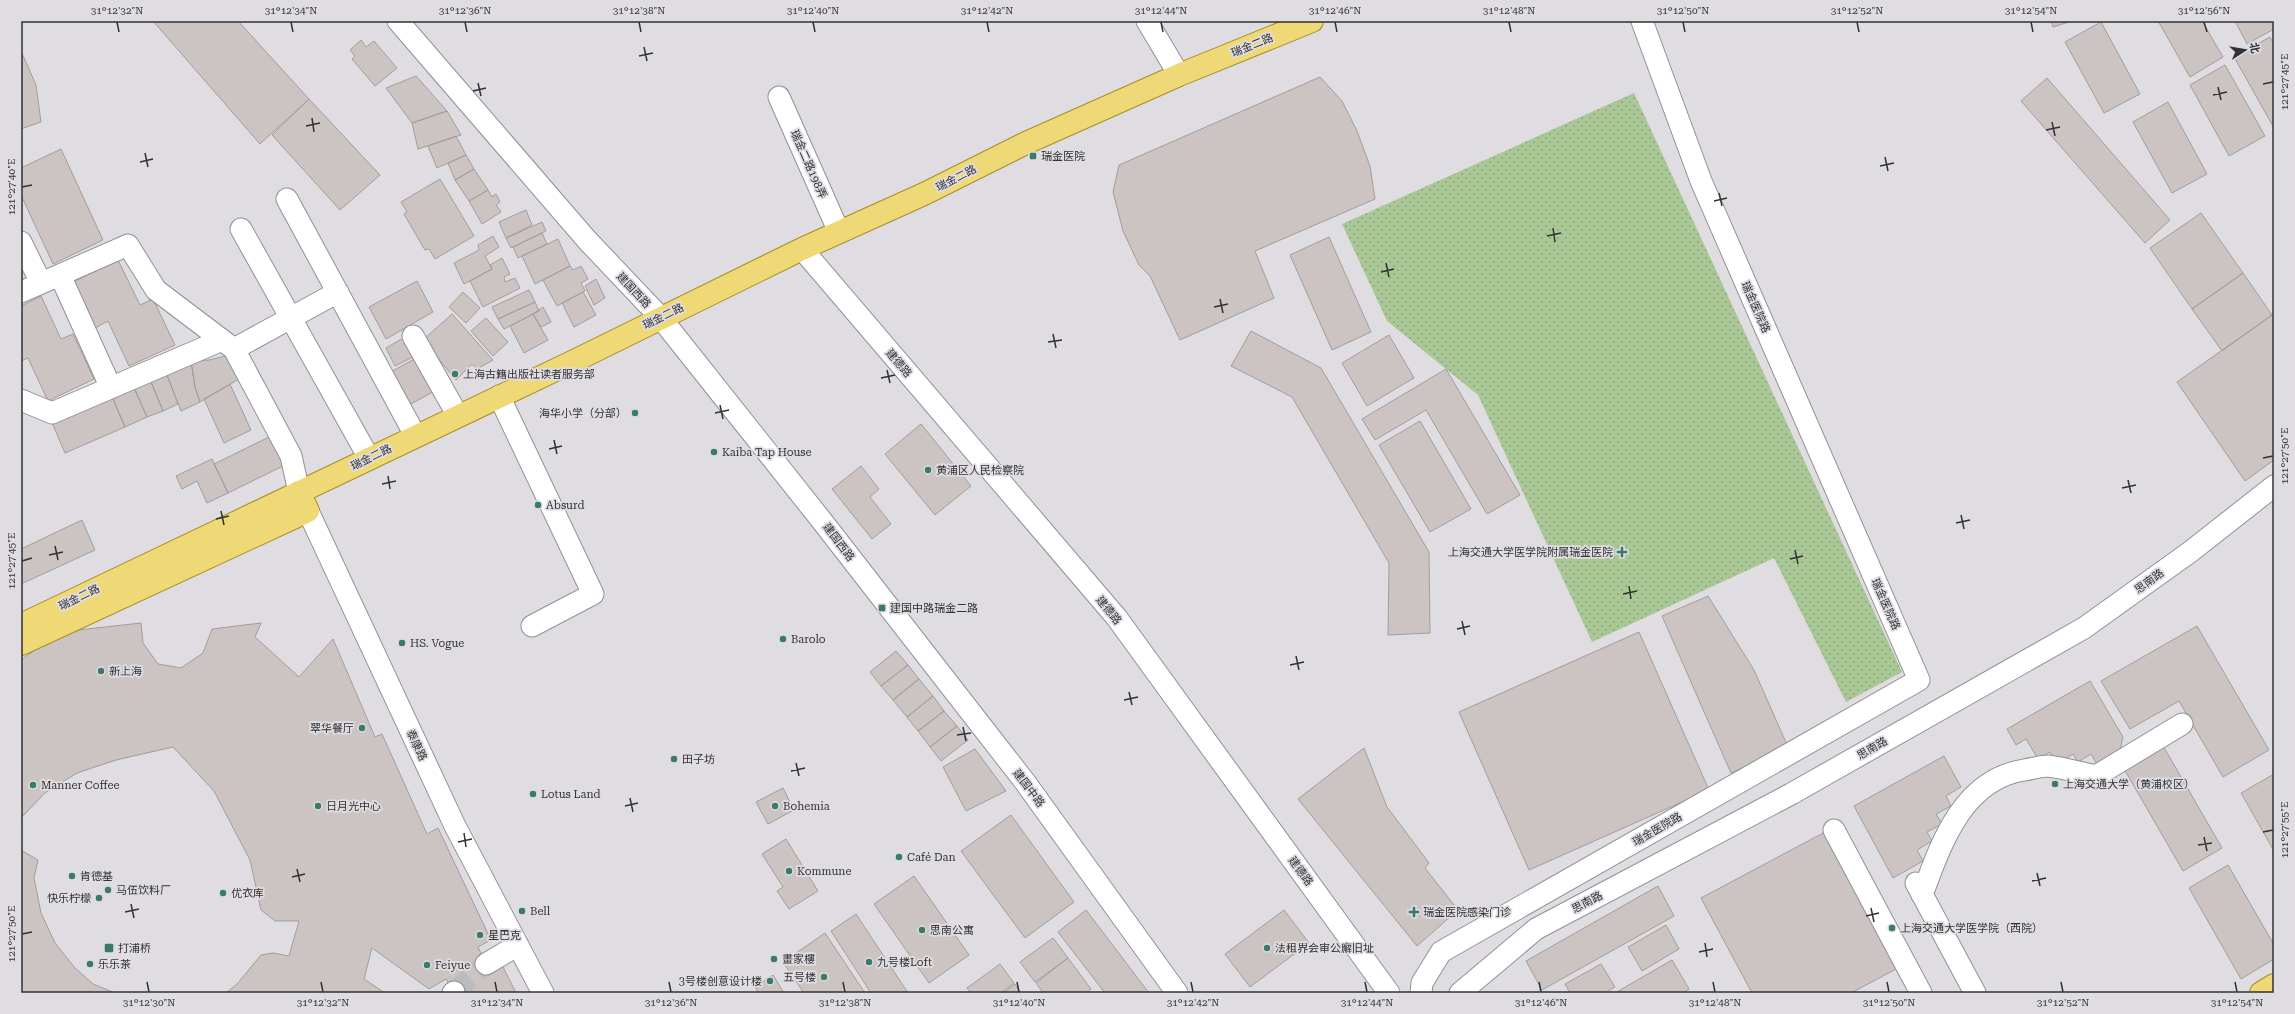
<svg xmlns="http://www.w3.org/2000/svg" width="2295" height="1014" font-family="'Roboto Serif','Noto Sans SC',serif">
<defs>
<pattern id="grass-dots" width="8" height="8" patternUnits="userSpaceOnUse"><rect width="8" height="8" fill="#aac895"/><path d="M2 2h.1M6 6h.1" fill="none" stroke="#8ba37a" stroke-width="1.8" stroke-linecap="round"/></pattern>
</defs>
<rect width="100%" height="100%" fill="#dfdde2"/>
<path fill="url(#grass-dots)" d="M 1634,93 L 1902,672 L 1846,702 L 1774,558 L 1592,642 L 1478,395 L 1387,321 L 1342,224 Z"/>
<path fill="#cbc4c3" stroke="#a39c9b" d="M 153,21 L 238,21 L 309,99 L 260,144 Z
M 2051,21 L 2072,21 L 2053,27 Z
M 2158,21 L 2202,21 L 2223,57 L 2190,77 Z
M 2235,21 L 2274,21 L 2274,29 L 2247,44 Z
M 2101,22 L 2140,94 L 2104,113 L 2065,42 Z
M 2270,37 L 2274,45 L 2274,128 L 2234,57 Z
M 361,40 L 366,47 L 374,41 L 397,68 L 375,86 L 352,59 L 355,56 L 350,50 Z
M 21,51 L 36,85 L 41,122 L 21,129 Z
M 2225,65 L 2265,136 L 2229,156 L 2190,85 Z
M 416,76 L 447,111 L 412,123 L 386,88 Z
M 1320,77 L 1342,101 L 1357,131 L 1370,166 L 1375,199 L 1255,251 L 1274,298 L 1180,340 L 1150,276 L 1139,265 L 1123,231 L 1113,192 L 1119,165 Z
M 2047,78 L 2170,220 L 2145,243 L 2021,101 Z
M 309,99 L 380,175 L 340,210 L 272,135 Z
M 2168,102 L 2207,174 L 2172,193 L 2133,122 Z
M 447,111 L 461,135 L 418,149 L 412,123 Z
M 456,136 L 466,155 L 437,168 L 428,146 Z
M 61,149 L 103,240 L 53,264 L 21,195 L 21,168 Z
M 466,155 L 474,169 L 455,180 L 448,163 Z
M 474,169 L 488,190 L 469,201 L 455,180 Z
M 440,179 L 474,236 L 435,259 L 429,249 L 425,250 L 404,214 L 407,212 L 401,202 Z
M 488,190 L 492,197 L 496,194 L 500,202 L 496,205 L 501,212 L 482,224 L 469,201 Z
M 526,210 L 532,225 L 506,238 L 499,222 Z
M 2201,213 L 2243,273 L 2192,309 L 2150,248 Z
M 542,222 L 546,231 L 511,248 L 506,238 Z
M 542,233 L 547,244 L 518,258 L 513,247 Z
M 493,236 L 499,247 L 485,256 L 492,269 L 464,284 L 454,263 L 479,250 L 478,245 Z
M 1329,237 L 1371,332 L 1332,350 L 1290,255 Z
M 558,239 L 570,266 L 535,284 L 522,256 Z
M 502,258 L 510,274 L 504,277 L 505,282 L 515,278 L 520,288 L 483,307 L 470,281 L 492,269 L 490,265 Z
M 118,260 L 140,305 L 153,299 L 175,345 L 129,366 L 108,321 L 95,328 L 73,282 Z
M 570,266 L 573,270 L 581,266 L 588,279 L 581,283 L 585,291 L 557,306 L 543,280 Z
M 2243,273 L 2272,315 L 2222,351 L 2192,309 Z
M 596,279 L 605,298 L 594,305 L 585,286 Z
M 417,281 L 433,312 L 386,339 L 369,307 Z
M 529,290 L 535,302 L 498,319 L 492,307 Z
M 463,292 L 480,308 L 466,323 L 449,307 Z
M 583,292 L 596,315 L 574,327 L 562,303 Z
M 41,296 L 61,339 L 73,334 L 94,379 L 48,401 L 28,358 L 21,361 L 21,306 Z
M 535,302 L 539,311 L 504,329 L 498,319 Z
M 543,307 L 551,322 L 541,327 L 533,314 Z
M 452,314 L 493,360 L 477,369 L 472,364 L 456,380 L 423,340 Z
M 533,314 L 548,340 L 524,353 L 510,326 Z
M 2272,315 L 2274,318 L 2274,460 L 2245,481 L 2177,382 Z
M 486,318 L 508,342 L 493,356 L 471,331 Z
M 1251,331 L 1321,368 L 1429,552 L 1430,633 L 1388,635 L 1389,563 L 1292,397 L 1231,366 Z
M 1389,335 L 1414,378 L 1367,406 L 1342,363 Z
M 405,337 L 415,356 L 395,366 L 386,348 Z
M 225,356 L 239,379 L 200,402 L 195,387 L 191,361 L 209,360 Z
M 418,357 L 437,390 L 405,407 L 387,374 Z
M 191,361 L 195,387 L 200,402 L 181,411 L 165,370 Z
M 1446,369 L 1520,495 L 1487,514 L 1426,410 L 1375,440 L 1362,419 Z
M 165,370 L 178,404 L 163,411 L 149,377 Z
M 149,377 L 163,411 L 147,417 L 132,383 Z
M 132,383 L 147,417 L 125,427 L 110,392 Z
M 230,384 L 251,430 L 224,443 L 204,399 Z
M 110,392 L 125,427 L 65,453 L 50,418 Z
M 1420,421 L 1471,509 L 1430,532 L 1379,445 Z
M 921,424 L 971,486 L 935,515 L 885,454 Z
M 271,436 L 285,465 L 228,493 L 214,464 Z
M 212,459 L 228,493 L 207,503 L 197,481 L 182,489 L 176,476 Z
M 861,466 L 879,489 L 870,497 L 891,524 L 872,539 L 832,489 Z
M 82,520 L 95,550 L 21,584 L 21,549 Z
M 1708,596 L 1754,670 L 1788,747 L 1731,773 L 1662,616 Z
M 141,623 L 143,643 L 158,664 L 181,668 L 203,653 L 212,629 L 261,623 L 255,637 L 299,677 L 333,639 L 375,737 L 382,734 L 427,834 L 438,828 L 491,940 L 478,947 L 486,964 L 491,973 L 503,967 L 516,993 L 454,993 L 446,979 L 429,989 L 372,948 L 364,979 L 385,993 L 226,993 L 238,983 L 261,955 L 273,953 L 289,956 L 299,921 L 275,921 L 261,910 L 250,860 L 214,791 L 173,747 L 116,760 L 77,773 L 45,793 L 21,818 L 21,660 L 60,632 Z
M 2197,626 L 2269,750 L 2223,777 L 2179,701 L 2130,729 L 2101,681 Z
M 1639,632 L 1709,790 L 1529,870 L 1459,712 Z
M 896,651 L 908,665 L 881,686 L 870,672 Z
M 908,665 L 919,679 L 893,700 L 881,686 Z
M 919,679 L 933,696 L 907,717 L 893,700 Z
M 2090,681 L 2123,737 L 2119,754 L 2098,766 L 2091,754 L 2078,762 L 2073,754 L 2057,764 L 2050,752 L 2038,759 L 2026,739 L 2016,745 L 2007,729 Z
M 933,696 L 944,711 L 918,731 L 907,717 Z
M 944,711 L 957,726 L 930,747 L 918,731 Z
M 957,726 L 968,740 L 941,761 L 930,747 Z
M 2162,744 L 2222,848 L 2183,871 L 2123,767 Z
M 1364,748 L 1387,807 L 1429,863 L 1425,868 L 1458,910 L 1417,946 L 1298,799 Z
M 975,749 L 1006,791 L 966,811 L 943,767 Z
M 1944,756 L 1961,787 L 1946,796 L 1951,806 L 1936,814 L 1942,824 L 1927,832 L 1932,841 L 1917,850 L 1923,861 L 1893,878 L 1854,806 Z
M 2274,774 L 2274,851 L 2241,793 Z
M 783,788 L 794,810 L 768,824 L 756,802 Z
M 1011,815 L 1074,902 L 1025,938 L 961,851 Z
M 1825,832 L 1898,968 L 1851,993 L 1752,993 L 1701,898 Z
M 786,839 L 818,891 L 789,909 L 777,891 L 783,887 L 762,854 Z
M 21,850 L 38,860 L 34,878 L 41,913 L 55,943 L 75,968 L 93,984 L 115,993 L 21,993 Z
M 2228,865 L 2274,945 L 2274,959 L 2241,979 L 2189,888 Z
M 914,876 L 969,955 L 929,983 L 874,904 Z
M 1658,886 L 1674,916 L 1542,990 L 1526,961 Z
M 1086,910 L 1149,993 L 1105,993 L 1058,932 Z
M 1284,910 L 1309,943 L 1250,987 L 1225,954 Z
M 856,914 L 908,993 L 871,993 L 831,931 Z
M 1666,925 L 1679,949 L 1642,971 L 1628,947 Z
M 825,933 L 865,993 L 804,993 L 783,962 Z
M 1053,938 L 1068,958 L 1035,982 L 1020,962 Z
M 1068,958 L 1091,989 L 1086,993 L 1043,993 L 1036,983 Z
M 1672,960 L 1689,989 L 1683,993 L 1615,993 Z
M 1000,964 L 1014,983 L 1001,993 L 971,993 L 967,988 Z
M 1601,964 L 1615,987 L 1605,993 L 1570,993 L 1565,984 Z
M 773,975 L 784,993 L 759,993 L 755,987 Z
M 1015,984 L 1021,993 L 1003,993 Z"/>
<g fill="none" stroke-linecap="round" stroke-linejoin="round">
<path stroke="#bcbbbf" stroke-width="21" stroke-dasharray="21 10" stroke-linecap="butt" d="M 454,992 L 486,964"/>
<defs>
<path id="minor" d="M 398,21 L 587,240 L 660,317 L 822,521 L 1025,782 L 1177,993
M 1147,21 L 1179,75
M 779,97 L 839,232
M 287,199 L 415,435
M 241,229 L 369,458
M 21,242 L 41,283
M 802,249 L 1117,618 L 1389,993
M 60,275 L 111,388
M 21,292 L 128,245 L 156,290 L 234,349 L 291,456 L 299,492
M 413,336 L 458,416
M 234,349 L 338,292
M 499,396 L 593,594 L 532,626
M 21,400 L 52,413 L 222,340
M 308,511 L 455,826 L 543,993
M 1834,830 L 1921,993
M 1916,883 L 1975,993
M 1922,895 C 1941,844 1962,780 2024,770 C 2032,769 2041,766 2048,766 C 2064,768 2081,773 2096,776 L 2182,724
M 486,964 L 518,945
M 453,993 L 454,992
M 1421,993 L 1422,983 L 1441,952 L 1919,680 L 1701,181 L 1642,21
M 1460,993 L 1536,929 L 1791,794 L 2084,628 L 2190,552 L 2274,486"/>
<path id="major" d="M 21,625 L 568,364 L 802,249 L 924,194 L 1026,143 L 1179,75 L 1312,21
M 21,644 L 308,511 L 299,492
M 2261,993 L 2274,985"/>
</defs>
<use href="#minor" stroke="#929095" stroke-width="23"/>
<use href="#major" stroke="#a68d24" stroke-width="24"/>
<use href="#minor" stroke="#fff" stroke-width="21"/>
<use href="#major" stroke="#efd977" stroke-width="22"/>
</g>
<path fill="none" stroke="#323133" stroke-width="1.5" d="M 117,22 L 119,32M 291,22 L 293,32M 465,22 L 467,32M 639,22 L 641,32M 813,22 L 815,32M 987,22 L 989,32M 1161,22 L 1163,32M 1335,22 L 1337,32M 1509,22 L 1511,32M 1683,22 L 1685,32M 1857,22 L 1859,32M 2031,22 L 2033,32M 2204,22 L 2207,32M 644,47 L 647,61M 639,56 L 653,53M 478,83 L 481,96M 2263,84 L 2273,82M 2218,87 L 2221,100M 473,91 L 486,88M 2213,95 L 2227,92M 312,118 L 314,132M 2052,122 L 2055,136M 306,126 L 320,123M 2046,130 L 2060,127M 145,153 L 148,167M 1885,157 L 1888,171M 140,162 L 153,159M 1880,166 L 1894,163M 22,187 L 32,185M 1719,193 L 1722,206M 1714,201 L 1727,198M 1553,228 L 1555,242M 1547,236 L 1561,233M 1386,263 L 1389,277M 1381,272 L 1394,269M 1220,299 L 1223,313M 1214,307 L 1228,304M 1053,334 L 1056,348M 1048,342 L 1062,340M 887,370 L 890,383M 881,378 L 895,375M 720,405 L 723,419M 715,413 L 729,410M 554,440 L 557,454M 549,449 L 562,446M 2263,458 L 2273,456M 388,476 L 390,489M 2128,480 L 2131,493M 382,484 L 396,481M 2122,488 L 2136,485M 221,511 L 224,525M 1961,515 L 1964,529M 216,519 L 229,516M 1956,523 L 1970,520M 55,546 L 58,560M 1795,550 L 1798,564M 49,555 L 63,552M 1790,559 L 1803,556M 22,561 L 32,558M 1629,586 L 1631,599M 1623,594 L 1637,591M 1462,621 L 1465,635M 1457,629 L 1470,626M 1296,656 L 1299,670M 1290,665 L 1304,662M 1129,692 L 1132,705M 1124,700 L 1138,697M 963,727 L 966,741M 957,735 L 971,733M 796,763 L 799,776M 791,771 L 805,768M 630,798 L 633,812M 625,806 L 638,803M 2263,832 L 2273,830M 464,833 L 466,847M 2204,837 L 2207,851M 458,842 L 472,839M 2198,845 L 2212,843M 297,869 L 300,882M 2037,873 L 2040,886M 292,877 L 305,874M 2032,881 L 2046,878M 131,904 L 134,918M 1871,908 L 1874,922M 125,912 L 139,909M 1866,916 L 1879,913M 22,934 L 32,932M 1705,943 L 1707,957M 1699,952 L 1713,949M 147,982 L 149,992M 321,982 L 323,992M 495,982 L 497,992M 669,982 L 671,992M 843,982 L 845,992M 1017,982 L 1019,992M 1191,982 L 1193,992M 1365,982 L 1367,992M 1539,982 L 1541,992M 1713,982 L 1715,992M 1887,982 L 1889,992M 2061,982 L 2063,992M 2235,982 L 2237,992"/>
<g fill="#3b7a68" stroke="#dfdde2" stroke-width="1.5">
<rect x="1029" y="152" width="8" height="8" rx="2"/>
<circle cx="455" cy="374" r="4"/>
<circle cx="635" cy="413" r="4"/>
<circle cx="714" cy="452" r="4"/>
<circle cx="928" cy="470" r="4"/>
<circle cx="538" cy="505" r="4"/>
<path d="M1620 546h4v4h4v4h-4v4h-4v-4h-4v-4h4z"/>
<rect x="878" y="604" width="8" height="8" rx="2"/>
<circle cx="783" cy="639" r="4"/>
<circle cx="402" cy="643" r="4"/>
<circle cx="101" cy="671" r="4"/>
<circle cx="362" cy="728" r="4"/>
<circle cx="674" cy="759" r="4"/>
<circle cx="2055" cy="784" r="4"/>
<circle cx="33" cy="785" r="4"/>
<circle cx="533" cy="794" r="4"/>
<circle cx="318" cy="806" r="4"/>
<circle cx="775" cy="806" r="4"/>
<circle cx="899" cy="857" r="4"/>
<circle cx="789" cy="871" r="4"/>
<circle cx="72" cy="876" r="4"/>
<circle cx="108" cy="890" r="4"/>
<circle cx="223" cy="893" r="4"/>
<circle cx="99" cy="898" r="4"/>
<circle cx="522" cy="911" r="4"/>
<path d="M1412 906h4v4h4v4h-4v4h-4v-4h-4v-4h4z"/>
<circle cx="1892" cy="928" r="4"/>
<circle cx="922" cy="930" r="4"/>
<circle cx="480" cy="935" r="4"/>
<rect x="104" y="943" width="10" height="10" rx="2"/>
<circle cx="1267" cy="948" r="4"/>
<circle cx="774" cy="959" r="4"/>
<circle cx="869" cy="962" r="4"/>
<circle cx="90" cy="964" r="4"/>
<circle cx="427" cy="965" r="4"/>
<circle cx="824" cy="977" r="4"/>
<circle cx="770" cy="981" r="4"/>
</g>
<g text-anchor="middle" stroke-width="3.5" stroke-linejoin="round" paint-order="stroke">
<g font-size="11" fill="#323133" stroke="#dfdde2">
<text transform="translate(1252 45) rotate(-22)" y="4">瑞金二路</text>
<text transform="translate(809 164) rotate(66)" y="4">瑞金二路198弄</text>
<text transform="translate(956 178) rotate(-27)" y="4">瑞金二路</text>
<text transform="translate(634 290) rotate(47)" y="4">建国西路</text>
<text transform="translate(1756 307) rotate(66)" y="4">瑞金医院路</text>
<text transform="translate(663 316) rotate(-26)" y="4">瑞金二路</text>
<text transform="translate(899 363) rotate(50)" y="4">建德路</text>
<text transform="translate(371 457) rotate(-26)" y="4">瑞金二路</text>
<text transform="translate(839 542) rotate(53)" y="4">建国西路</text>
<text transform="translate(2149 581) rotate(-36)" y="4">思南路</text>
<text transform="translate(79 597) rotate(-26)" y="4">瑞金二路</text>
<text transform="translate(1886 604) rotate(66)" y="4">瑞金医院路</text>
<text transform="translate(1109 610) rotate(51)" y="4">建德路</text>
<text transform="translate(417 745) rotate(65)" y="4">泰康路</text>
<text transform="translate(1872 748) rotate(-30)" y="4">思南路</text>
<text transform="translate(1029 788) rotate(53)" y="4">建国中路</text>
<text transform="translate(1657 829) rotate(-30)" y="4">瑞金医院路</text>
<text transform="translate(1301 871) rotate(54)" y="4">建德路</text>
<text transform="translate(1587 902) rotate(-28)" y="4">思南路</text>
</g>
<g font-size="11" fill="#323133" stroke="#dfdde2" text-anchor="start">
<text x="1041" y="160">瑞金医院</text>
<text x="463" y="378">上海古籍出版社读者服务部</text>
<text x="627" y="417" text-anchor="end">海华小学（分部）</text>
<text x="722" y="456">Kaiba Tap House</text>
<text x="936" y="474">黄浦区人民检察院</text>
<text x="546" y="509">Absurd</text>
<text x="1613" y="556" text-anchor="end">上海交通大学医学院附属瑞金医院</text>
<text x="890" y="612">建国中路瑞金二路</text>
<text x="791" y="643">Barolo</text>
<text x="410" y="647">HS. Vogue</text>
<text x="109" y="675">新上海</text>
<text x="354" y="732" text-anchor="end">翠华餐厅</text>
<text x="682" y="763">田子坊</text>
<text x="2063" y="788">上海交通大学（黄浦校区）</text>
<text x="41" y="789">Manner Coffee</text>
<text x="541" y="798">Lotus Land</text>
<text x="326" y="810">日月光中心</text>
<text x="783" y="810">Bohemia</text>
<text x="907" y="861">Café Dan</text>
<text x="797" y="875">Kommune</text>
<text x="80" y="880">肯德基</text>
<text x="116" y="894">马伍饮料厂</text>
<text x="231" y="897">优衣库</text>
<text x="91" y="902" text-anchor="end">快乐柠檬</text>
<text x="530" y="915">Bell</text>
<text x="1423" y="916">瑞金医院感染门诊</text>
<text x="1900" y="932">上海交通大学医学院（西院）</text>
<text x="930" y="934">思南公寓</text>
<text x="488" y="939">星巴克</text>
<text x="118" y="952">打浦桥</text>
<text x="1275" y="952">法租界会审公廨旧址</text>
<text x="782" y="963">畫家樓</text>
<text x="877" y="966">九号楼Loft</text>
<text x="98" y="968">乐乐茶</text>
<text x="435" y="969">Feiyue</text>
<text x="816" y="981" text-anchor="end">五号楼</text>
<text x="762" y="985" text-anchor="end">3号楼创意设计楼</text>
</g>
</g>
<rect width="2295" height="1014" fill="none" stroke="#dfdde2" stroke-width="44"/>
<g transform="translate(2245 50) rotate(78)" stroke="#dfdde2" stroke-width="3" paint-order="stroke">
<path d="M0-3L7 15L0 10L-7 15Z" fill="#323133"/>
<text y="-6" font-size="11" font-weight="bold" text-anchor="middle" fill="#323133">北</text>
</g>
<rect x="22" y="22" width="2251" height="970" fill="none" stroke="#323133" stroke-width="1.5"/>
<g font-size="10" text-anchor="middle" fill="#323133">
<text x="117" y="14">31°12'32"N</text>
<text x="291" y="14">31°12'34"N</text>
<text x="465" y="14">31°12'36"N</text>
<text x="639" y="14">31°12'38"N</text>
<text x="813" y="14">31°12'40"N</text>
<text x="987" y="14">31°12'42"N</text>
<text x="1161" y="14">31°12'44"N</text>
<text x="1335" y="14">31°12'46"N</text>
<text x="1509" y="14">31°12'48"N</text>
<text x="1683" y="14">31°12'50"N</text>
<text x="1857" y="14">31°12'52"N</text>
<text x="2031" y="14">31°12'54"N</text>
<text x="2204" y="14">31°12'56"N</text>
<text transform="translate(2284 82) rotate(-90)" y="4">121°27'45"E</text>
<text transform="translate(11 187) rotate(-90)" y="4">121°27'40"E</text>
<text transform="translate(2284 456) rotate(-90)" y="4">121°27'50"E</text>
<text transform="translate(11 561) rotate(-90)" y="4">121°27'45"E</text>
<text transform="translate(2284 830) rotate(-90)" y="4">121°27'55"E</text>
<text transform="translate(11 934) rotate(-90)" y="4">121°27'50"E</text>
<text x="149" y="1006">31°12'30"N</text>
<text x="323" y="1006">31°12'32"N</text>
<text x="497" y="1006">31°12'34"N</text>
<text x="671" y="1006">31°12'36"N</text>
<text x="845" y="1006">31°12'38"N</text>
<text x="1019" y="1006">31°12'40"N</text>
<text x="1193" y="1006">31°12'42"N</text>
<text x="1367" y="1006">31°12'44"N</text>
<text x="1541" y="1006">31°12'46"N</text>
<text x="1715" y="1006">31°12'48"N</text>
<text x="1889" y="1006">31°12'50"N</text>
<text x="2063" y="1006">31°12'52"N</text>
<text x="2237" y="1006">31°12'54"N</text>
</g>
</svg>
